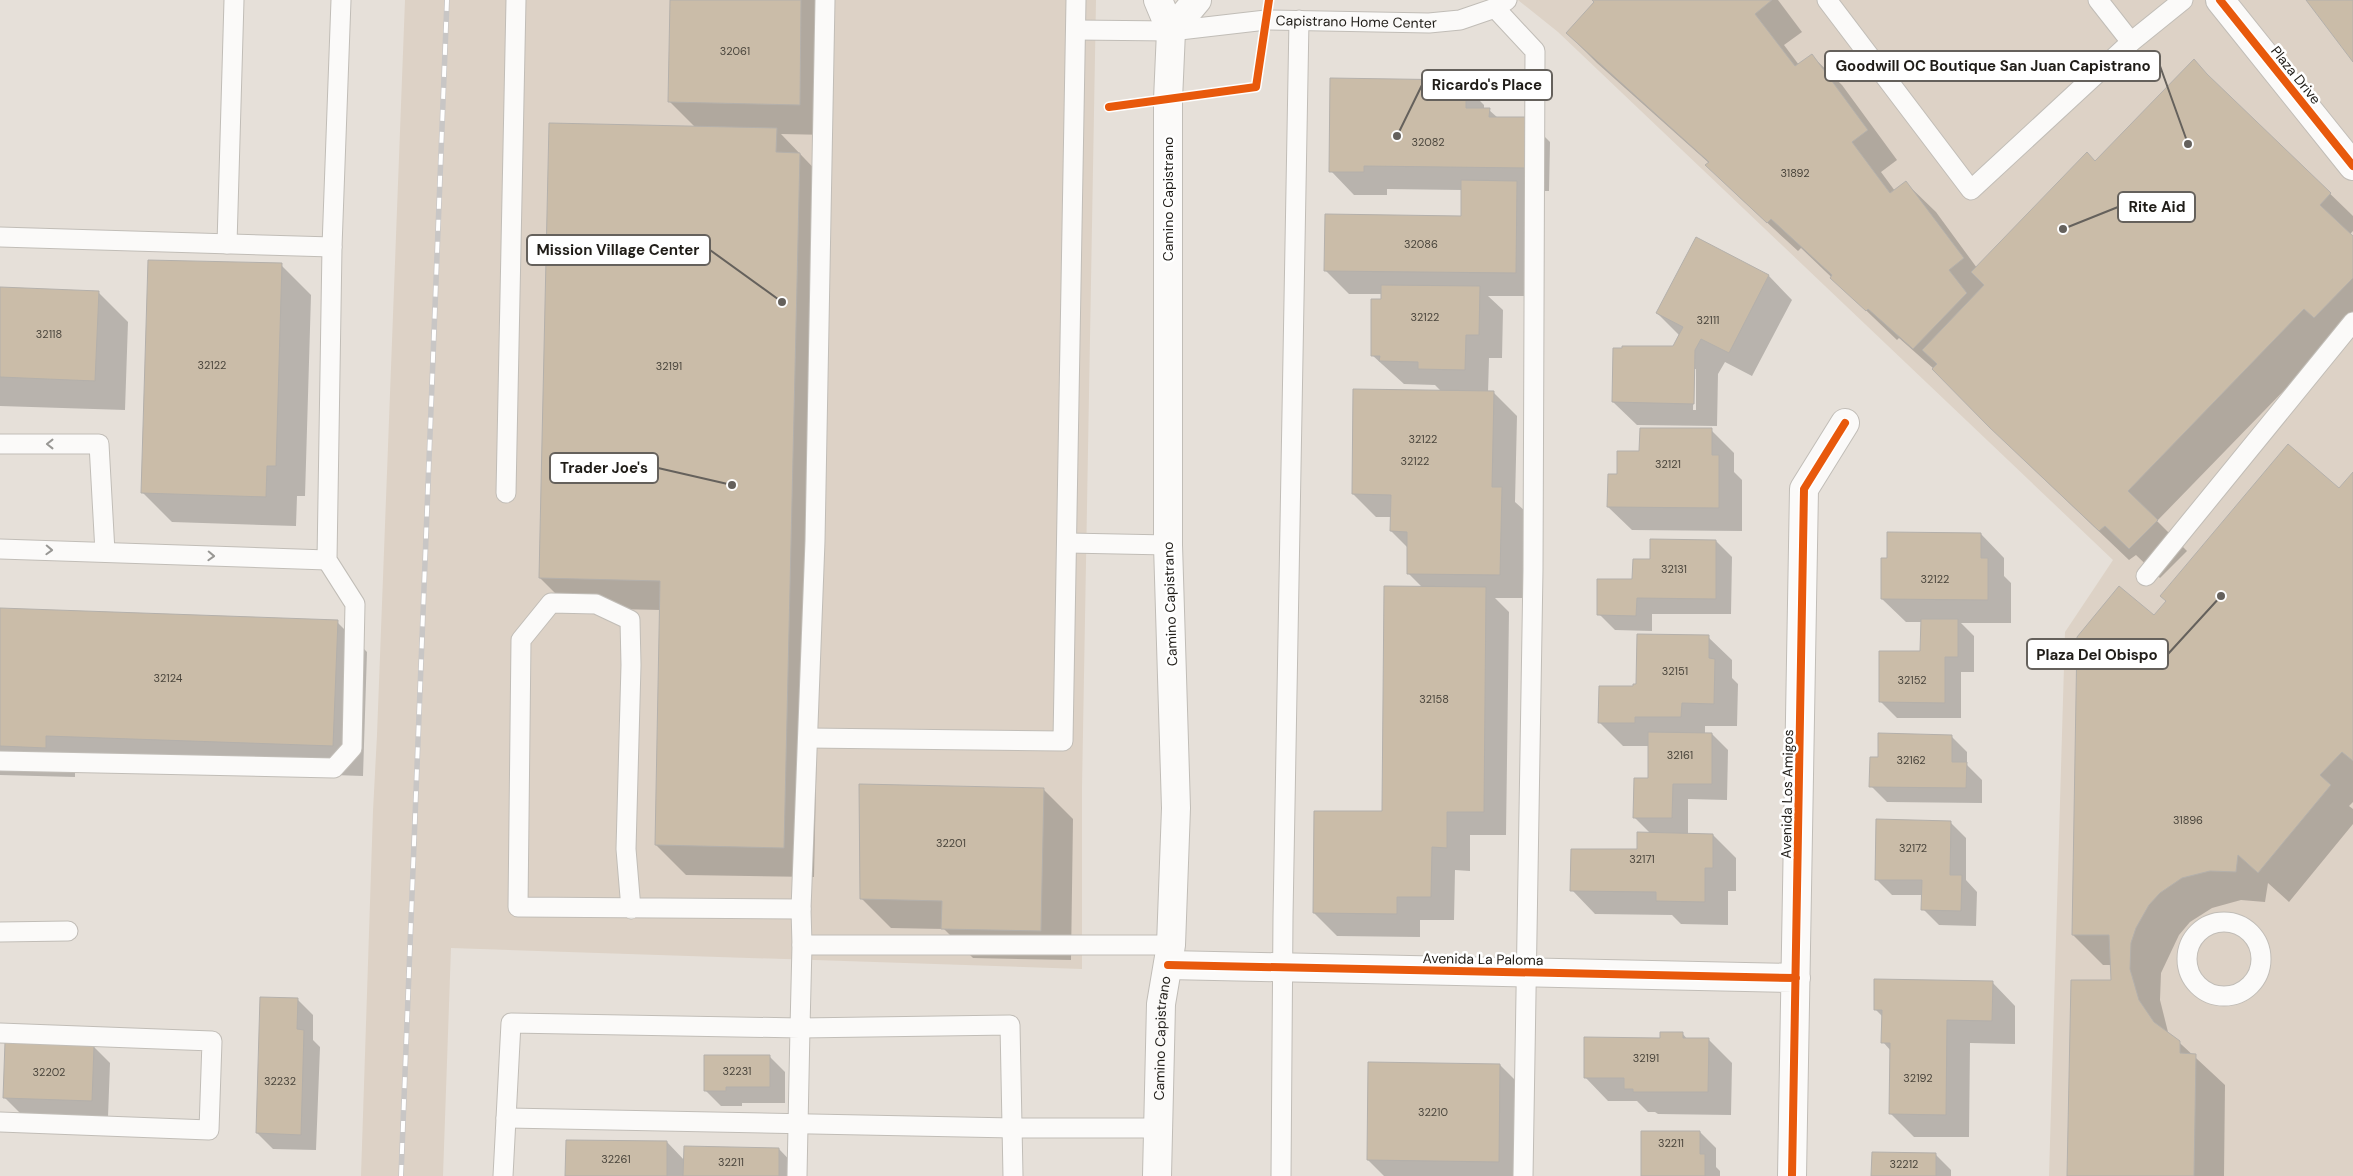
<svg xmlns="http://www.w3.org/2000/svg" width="2353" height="1176" font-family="'DM Sans',sans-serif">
<rect width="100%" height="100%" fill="#e6e0d9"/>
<path fill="#ddd2c6" d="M 405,0 L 1096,0 L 1082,788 L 1082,969 L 451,948 L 443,1176 L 361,1176 L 373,811 L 377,735 Z
M 1518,0 L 2353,0 L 2353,1176 L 2049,1176 L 2065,632 L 2113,560 L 1558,32 Z"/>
<path fill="#0003" fill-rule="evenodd" d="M 672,0 L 831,0 L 829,135 L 781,134 L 829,184 L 814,877 L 686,875 L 656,845 L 661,610 L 570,608 L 540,578 L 695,127 L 670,102 Z
M 1594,0 L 1778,0 L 1802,32 L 1784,45 L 1799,65 L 1812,56 L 1842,85 L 1897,160 L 1881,172 L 1895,191 L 1906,183 L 1936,212 L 1977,268 L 2095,162 L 2223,90 L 2353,216 L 2353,231 L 2350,234 L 2353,237 L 2353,338 L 2345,347 L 2335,338 L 2157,521 L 2187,551 L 2160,578 L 2136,555 L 2129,560 L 2021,457 L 1934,369 L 1899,338 L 1897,340 L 1801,248 L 1798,251 L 1737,195 L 1707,165 L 1709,163 L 1597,63 L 1567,33 L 1596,3 Z
M 1460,81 L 1484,105 L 1484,110 L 1489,110 L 1498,118 L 1526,118 L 1550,142 L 1549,191 L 1525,191 L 1539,296 L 1488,296 L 1503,310 L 1502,358 L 1489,358 L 1488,392 L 1493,392 L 1517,416 L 1515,502 L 1525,511 L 1523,598 L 1495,598 L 1509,612 L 1506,835 L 1470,835 L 1470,871 L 1455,870 L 1454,920 L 1420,920 L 1420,937 L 1337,936 L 1314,913 L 1384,813 L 1422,587 L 1408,573 L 1408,548 L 1391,531 L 1392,517 L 1376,517 L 1353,494 L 1442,392 L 1435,385 L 1404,384 L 1372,355 L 1382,294 L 1349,294 L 1325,270 L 1462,218 L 1462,190 L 1387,189 L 1387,195 L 1354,195 L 1331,171 Z
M 1696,239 L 1769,276 L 1792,300 L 1752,376 L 1725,362 L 1718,374 L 1717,426 L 1637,425 L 1613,402 L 1673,348 L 1680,336 L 1657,313 ZM 1694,369 L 1696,369 L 1696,410 L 1693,410 Z
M 281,265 L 311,295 L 305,496 L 297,496 L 296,526 L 172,522 L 142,492 Z
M 0,289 L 98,292 L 128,322 L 125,410 L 0,406 Z
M 1711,430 L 1734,453 L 1734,472 L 1742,480 L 1742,531 L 1632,530 L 1608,507 L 1618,475 L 1641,452 Z
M 2353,474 L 2353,802 L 2349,806 L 2353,809 L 2353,824 L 2289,902 L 2268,883 L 2265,902 L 2241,900 L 2212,908 L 2190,922 L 2179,935 L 2161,973 L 2160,1000 L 2168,1032 L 2225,1085 L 2224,1176 L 2068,1176 L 2112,981 L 2112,965 L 2103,965 L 2073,935 L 2154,617 L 2339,490 Z
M 1981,534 L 2004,558 L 2004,576 L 2011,583 L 2011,623 L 1961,623 L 1974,636 L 1974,672 L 1961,672 L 1961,718 L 1897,718 L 1881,702 L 1922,653 L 1922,622 L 1906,622 L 1882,599 Z
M 1716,541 L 1732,557 L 1731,614 L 1652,614 L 1652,631 L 1615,630 L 1599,614 L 1652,560 Z
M 0,609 L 337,622 L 367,652 L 363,776 L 75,766 L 75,777 L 0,775 Z
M 1708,637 L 1732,660 L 1732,678 L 1738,684 L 1737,726 L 1705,726 L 1705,734 L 1712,734 L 1728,750 L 1727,800 L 1688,799 L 1688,835 L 1713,835 L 1736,858 L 1736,891 L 1728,891 L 1728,925 L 1681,924 L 1672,915 L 1595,914 L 1572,890 L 1638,850 L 1651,834 L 1634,817 L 1649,779 L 1649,746 L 1623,746 L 1600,723 L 1634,687 Z
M 1951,736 L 1967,752 L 1967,765 L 1982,780 L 1982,803 L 1887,802 L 1871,786 L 1879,758 Z
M 1043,789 L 1073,819 L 1071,960 L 973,958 L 944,929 L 891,928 L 861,898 Z
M 1950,822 L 1966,838 L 1966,880 L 1977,892 L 1976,926 L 1939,925 L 1923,909 L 1923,895 L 1892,895 L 1876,879 Z
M 1992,982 L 2015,1006 L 2015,1044 L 1970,1043 L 1969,1137 L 1914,1137 L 1890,1113 L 1891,1051 L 1883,1042 L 1883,1017 L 1875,1009 Z
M 297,999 L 313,1015 L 313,1040 L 320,1047 L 316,1150 L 273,1149 L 257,1133 Z
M 1682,1033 L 1688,1040 L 1709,1040 L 1732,1063 L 1731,1115 L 1658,1114 L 1655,1112 L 1648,1112 L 1637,1101 L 1608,1101 L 1585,1077 L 1661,1039 Z
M 94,1047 L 110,1063 L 108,1117 L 20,1113 L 4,1097 Z
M 769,1056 L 785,1072 L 785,1103 L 742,1103 L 742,1106 L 721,1106 L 705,1090 Z
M 1500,1065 L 1523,1088 L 1522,1176 L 1384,1176 L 1368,1160 Z
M 1700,1132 L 1716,1148 L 1716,1167 L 1720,1171 L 1720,1176 L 1642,1176 Z
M 667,1142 L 685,1161 L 779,1149 L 802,1173 L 802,1176 L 567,1176 Z
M 1935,1154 L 1951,1170 L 1951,1176 L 1873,1176 Z"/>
<path fill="#cabca8" stroke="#b4b0ab" d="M 670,0 L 801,0 L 800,105 L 668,102 Z
M 1592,0 L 1772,0 L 1755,14 L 1795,66 L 1812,54 L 1868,130 L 1852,142 L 1890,193 L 1906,181 L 1964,258 L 1949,270 L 1967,293 L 1913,349 L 1868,309 L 1866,311 L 1830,278 L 1832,275 L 1771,219 L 1767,223 L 1705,165 L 1709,162 L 1566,33 L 1594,2 Z
M 2306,0 L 2353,0 L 2353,62 Z
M 2194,59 L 2207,74 L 2331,193 L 2320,205 L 2353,236 L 2353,278 L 2314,318 L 2304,309 L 2128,491 L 2158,520 L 2129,549 L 2105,526 L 2099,531 L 1989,427 L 1932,369 L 1937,364 L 1922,350 L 1984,285 L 1971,272 L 2087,152 L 2095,161 Z
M 1330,78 L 1461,80 L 1461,95 L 1466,95 L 1466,108 L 1490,108 L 1489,117 L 1527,117 L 1526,168 L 1364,166 L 1364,172 L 1329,172 Z
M 549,123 L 777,128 L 776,152 L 800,153 L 784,848 L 655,845 L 660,581 L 539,578 Z
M 1461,180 L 1517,181 L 1516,273 L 1324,271 L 1325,214 L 1461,216 Z
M 1696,237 L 1769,275 L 1729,353 L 1701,339 L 1695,350 L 1694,404 L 1612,402 L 1613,348 L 1622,348 L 1622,346 L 1673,346 L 1683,327 L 1656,313 Z
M 148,260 L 282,263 L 276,466 L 267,466 L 266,497 L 141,493 Z
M 1381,285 L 1480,286 L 1479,335 L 1466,335 L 1465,370 L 1418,369 L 1418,362 L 1379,361 L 1380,356 L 1371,356 L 1371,299 L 1381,299 Z
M 0,287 L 99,291 L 95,381 L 0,377 Z
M 1353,389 L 1494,391 L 1492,487 L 1502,487 L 1500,575 L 1407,574 L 1407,532 L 1390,531 L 1391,495 L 1352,494 Z
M 1640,428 L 1712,428 L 1712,455 L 1719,455 L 1719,508 L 1607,507 L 1608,474 L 1617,474 L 1617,451 L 1639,451 Z
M 2288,444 L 2339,488 L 2353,472 L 2353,761 L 2342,752 L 2320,775 L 2331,785 L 2258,873 L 2238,855 L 2236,872 L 2210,871 L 2182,878 L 2160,893 L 2149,905 L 2136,928 L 2131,943 L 2130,969 L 2139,1000 L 2154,1022 L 2180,1041 L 2180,1053 L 2196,1054 L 2194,1176 L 2067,1176 L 2071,980 L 2111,980 L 2109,935 L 2072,935 L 2077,637 L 2119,586 L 2154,615 L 2166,601 L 2160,596 Z
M 1887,532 L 1981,533 L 1981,558 L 1988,558 L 1988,600 L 1881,599 L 1881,558 L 1887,558 Z
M 1650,539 L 1716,540 L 1716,599 L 1637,598 L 1636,616 L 1597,615 L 1597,579 L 1632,579 L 1633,559 L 1650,559 Z
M 1384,586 L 1486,587 L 1484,812 L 1447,812 L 1447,848 L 1432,847 L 1431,897 L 1397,897 L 1397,914 L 1313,913 L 1314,811 L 1382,811 Z
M 0,608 L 338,620 L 333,746 L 46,736 L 46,748 L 0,746 Z
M 1921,619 L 1958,619 L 1958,657 L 1945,657 L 1945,703 L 1879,702 L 1879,651 L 1920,651 Z
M 1637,634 L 1709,635 L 1709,658 L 1715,659 L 1714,704 L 1682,703 L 1681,717 L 1635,717 L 1635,723 L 1598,723 L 1599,686 L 1633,686 L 1633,684 L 1636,684 Z
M 1648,732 L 1712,733 L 1712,784 L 1673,784 L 1672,818 L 1633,818 L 1634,778 L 1648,778 Z
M 1878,733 L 1952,735 L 1952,762 L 1967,762 L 1966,788 L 1869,787 L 1870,757 L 1878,757 Z
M 859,784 L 1044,788 L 1041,931 L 941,929 L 942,901 L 860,899 Z
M 1876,819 L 1951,821 L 1950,875 L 1962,875 L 1961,911 L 1921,910 L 1922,880 L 1875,880 Z
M 1637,832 L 1713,834 L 1713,868 L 1705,868 L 1705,902 L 1656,901 L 1656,892 L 1570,891 L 1571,849 L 1637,849 Z
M 1874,979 L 1993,981 L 1992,1021 L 1947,1020 L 1946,1115 L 1889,1114 L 1890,1043 L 1881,1043 L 1882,1010 L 1874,1010 Z
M 260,997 L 298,998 L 297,1029 L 304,1030 L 301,1135 L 256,1133 Z
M 1660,1032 L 1683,1032 L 1683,1038 L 1709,1038 L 1708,1092 L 1633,1092 L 1633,1089 L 1624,1089 L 1624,1078 L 1584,1078 L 1584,1037 L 1660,1038 Z
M 5,1042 L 94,1046 L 92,1101 L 3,1098 Z
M 704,1055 L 770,1055 L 770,1087 L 726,1087 L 726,1091 L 704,1091 Z
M 1368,1062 L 1500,1064 L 1499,1162 L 1367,1160 Z
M 1641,1131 L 1700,1131 L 1700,1154 L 1705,1154 L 1705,1176 L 1641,1176 Z
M 566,1140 L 667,1141 L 667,1176 L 565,1176 Z
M 684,1146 L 779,1148 L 779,1176 L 683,1176 Z
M 1872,1152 L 1936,1153 L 1936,1176 L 1871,1176 Z"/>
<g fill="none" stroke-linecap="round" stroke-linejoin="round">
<defs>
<g id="lane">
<path d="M 1827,0 L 1971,190 L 2131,42 L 2183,0"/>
<path d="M 2098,0 L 2131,42"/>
<path d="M 1495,8 L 1535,51 L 1533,570 L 1523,1176"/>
<path id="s1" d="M 1076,30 L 1171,31 L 1266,20 L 1429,23 L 1460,20 L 1495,8 L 1507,0"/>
<path d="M 0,237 L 332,247"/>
<path d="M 227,244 L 234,0"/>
<path d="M 0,444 L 99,444 L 105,552"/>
<path d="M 506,493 L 516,0"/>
<path d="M 1068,543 L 1168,545"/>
<path d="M 0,549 L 327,560"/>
<path d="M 2146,576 L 2353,322"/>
<path d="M 808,738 L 1063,741 L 1076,0"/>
<path d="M 0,761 L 334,768 L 352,748 L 355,604 L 327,560 L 332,247 L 341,0"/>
<path d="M 631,909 L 626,849 L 631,665 L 630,620 L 596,604 L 551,603 L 521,640 L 518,907 L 801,909 L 815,541 L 825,0"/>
<path d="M 801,909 L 802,945 L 1171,945"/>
<circle cx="2224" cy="959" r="37"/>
<path d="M 0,932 L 68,931"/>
<path d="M 802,945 L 800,1028 L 1010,1025 L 1013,1176"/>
<path d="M 0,1033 L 212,1041 L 209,1130 L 0,1122"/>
<path d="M 506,1118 L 1013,1128 L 1158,1128"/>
<path d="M 503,1176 L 511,1023 L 800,1028 L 797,1176"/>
<path d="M 1281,1176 L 1283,917 L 1299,20"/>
</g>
<path id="street" d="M 1168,965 L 1796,978
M 1792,1176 L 1804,489 L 1845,423"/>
<g id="secondary">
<path d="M 2220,0 L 2353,166"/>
<path d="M 1171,31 L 1197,0"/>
<path id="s2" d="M 1157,1176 L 1161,1004 L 1171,945 L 1176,808 L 1168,545 L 1168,100 L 1171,31 L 1158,0"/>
</g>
</defs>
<use href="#lane" stroke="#c1bdb7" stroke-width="21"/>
<use href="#street" stroke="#c1bdb7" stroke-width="30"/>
<use href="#secondary" stroke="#c1bdb7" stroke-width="30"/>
<use href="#lane" stroke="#fbfaf9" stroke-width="19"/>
<use href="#street" stroke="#fbfaf9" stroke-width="28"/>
<use href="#secondary" stroke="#fbfaf9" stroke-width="28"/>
<defs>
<path id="rail" d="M 401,1176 L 447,0"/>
</defs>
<use href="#rail" stroke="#c8c6c5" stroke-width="5.5"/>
<use href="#rail" stroke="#fff" stroke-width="4" stroke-dasharray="11" stroke-linecap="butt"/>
<defs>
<path id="cycleway" d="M 2220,0 L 2353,166
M 1109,107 L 1256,87 L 1269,0
M 1168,965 L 1796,978
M 1792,1176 L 1804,489 L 1845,423"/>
</defs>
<use href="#cycleway" stroke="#fff" stroke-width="11"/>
<use href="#cycleway" stroke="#e8590c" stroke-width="8"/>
</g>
<defs><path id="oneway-chevron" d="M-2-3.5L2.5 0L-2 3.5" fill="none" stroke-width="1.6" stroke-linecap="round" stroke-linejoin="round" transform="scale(1.25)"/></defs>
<g stroke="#989794">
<use href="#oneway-chevron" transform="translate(50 444) rotate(-180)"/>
<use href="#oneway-chevron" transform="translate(49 550) rotate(2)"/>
<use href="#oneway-chevron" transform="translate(211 556) rotate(2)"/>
</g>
<g text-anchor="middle" stroke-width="5" stroke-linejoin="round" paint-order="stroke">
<g font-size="11" fill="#4a453c">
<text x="735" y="55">32061</text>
<text x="1428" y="146">32082</text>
<text x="1795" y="177">31892</text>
<text x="1421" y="248">32086</text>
<text x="1425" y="321">32122</text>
<text x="1708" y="324">32111</text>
<text x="49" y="338">32118</text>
<text x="212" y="369">32122</text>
<text x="669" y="370">32191</text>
<text x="1423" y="443">32122</text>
<text x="1415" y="465">32122</text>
<text x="1668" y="468">32121</text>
<text x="1674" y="573">32131</text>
<text x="1935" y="583">32122</text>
<text x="1675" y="675">32151</text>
<text x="168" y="682">32124</text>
<text x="1912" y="684">32152</text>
<text x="1434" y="703">32158</text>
<text x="1680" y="759">32161</text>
<text x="1911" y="764">32162</text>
<text x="2188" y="824">31896</text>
<text x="951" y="847">32201</text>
<text x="1913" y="852">32172</text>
<text x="1642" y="863">32171</text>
<text x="1646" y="1062">32191</text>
<text x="737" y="1075">32231</text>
<text x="49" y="1076">32202</text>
<text x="1918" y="1082">32192</text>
<text x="280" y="1085">32232</text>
<text x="1433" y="1116">32210</text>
<text x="1671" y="1147">32211</text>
<text x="616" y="1163">32261</text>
<text x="731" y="1166">32211</text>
<text x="1904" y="1168">32212</text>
</g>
<g font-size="14" fill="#201d18" stroke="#fff">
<text dy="5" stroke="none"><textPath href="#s1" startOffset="281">Capistrano Home Center</textPath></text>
<text transform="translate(2296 75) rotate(51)" y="5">Plaza Drive</text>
<text transform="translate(1168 199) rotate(-90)" y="5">Camino Capistrano</text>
<text transform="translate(1170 604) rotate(-92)" y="5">Camino Capistrano</text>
<text transform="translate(1787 794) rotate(-89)" y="5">Avenida Los Amigos</text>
<text transform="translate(1483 959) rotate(1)" y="5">Avenida La Paloma</text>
<text dy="5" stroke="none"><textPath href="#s2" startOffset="138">Camino Capistrano</textPath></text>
</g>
</g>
<path fill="none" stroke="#65615c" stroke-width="2" d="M2188 144L2160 66M1397 136L1422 85M2063 229L2118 207M782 302L710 250M732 485L658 468M2221 596L2168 654"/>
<g fill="#65615c" stroke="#fff" stroke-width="2">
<circle cx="2188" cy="144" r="5"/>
<circle cx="1397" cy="136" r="5"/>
<circle cx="2063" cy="229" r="5"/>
<circle cx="782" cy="302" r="5"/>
<circle cx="732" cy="485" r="5"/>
<circle cx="2221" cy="596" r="5"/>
</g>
<g fill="#fff" stroke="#65615c" stroke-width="2">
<rect x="1825" y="51" width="335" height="30" rx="5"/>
<rect x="1422" y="70" width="130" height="30" rx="5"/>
<rect x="2118" y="192" width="77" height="30" rx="5"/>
<rect x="527" y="235" width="183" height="30" rx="5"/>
<rect x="550" y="453" width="108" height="30" rx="5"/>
<rect x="2027" y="639" width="141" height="30" rx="5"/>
</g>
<g font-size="15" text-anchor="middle" font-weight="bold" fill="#201d18">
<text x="1993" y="71">Goodwill OC Boutique San Juan Capistrano</text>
<text x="1487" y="90">Ricardo's Place</text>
<text x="2157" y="212">Rite Aid</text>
<text x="618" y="255">Mission Village Center</text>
<text x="604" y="473">Trader Joe's</text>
<text x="2097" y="660">Plaza Del Obispo</text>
</g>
</svg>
